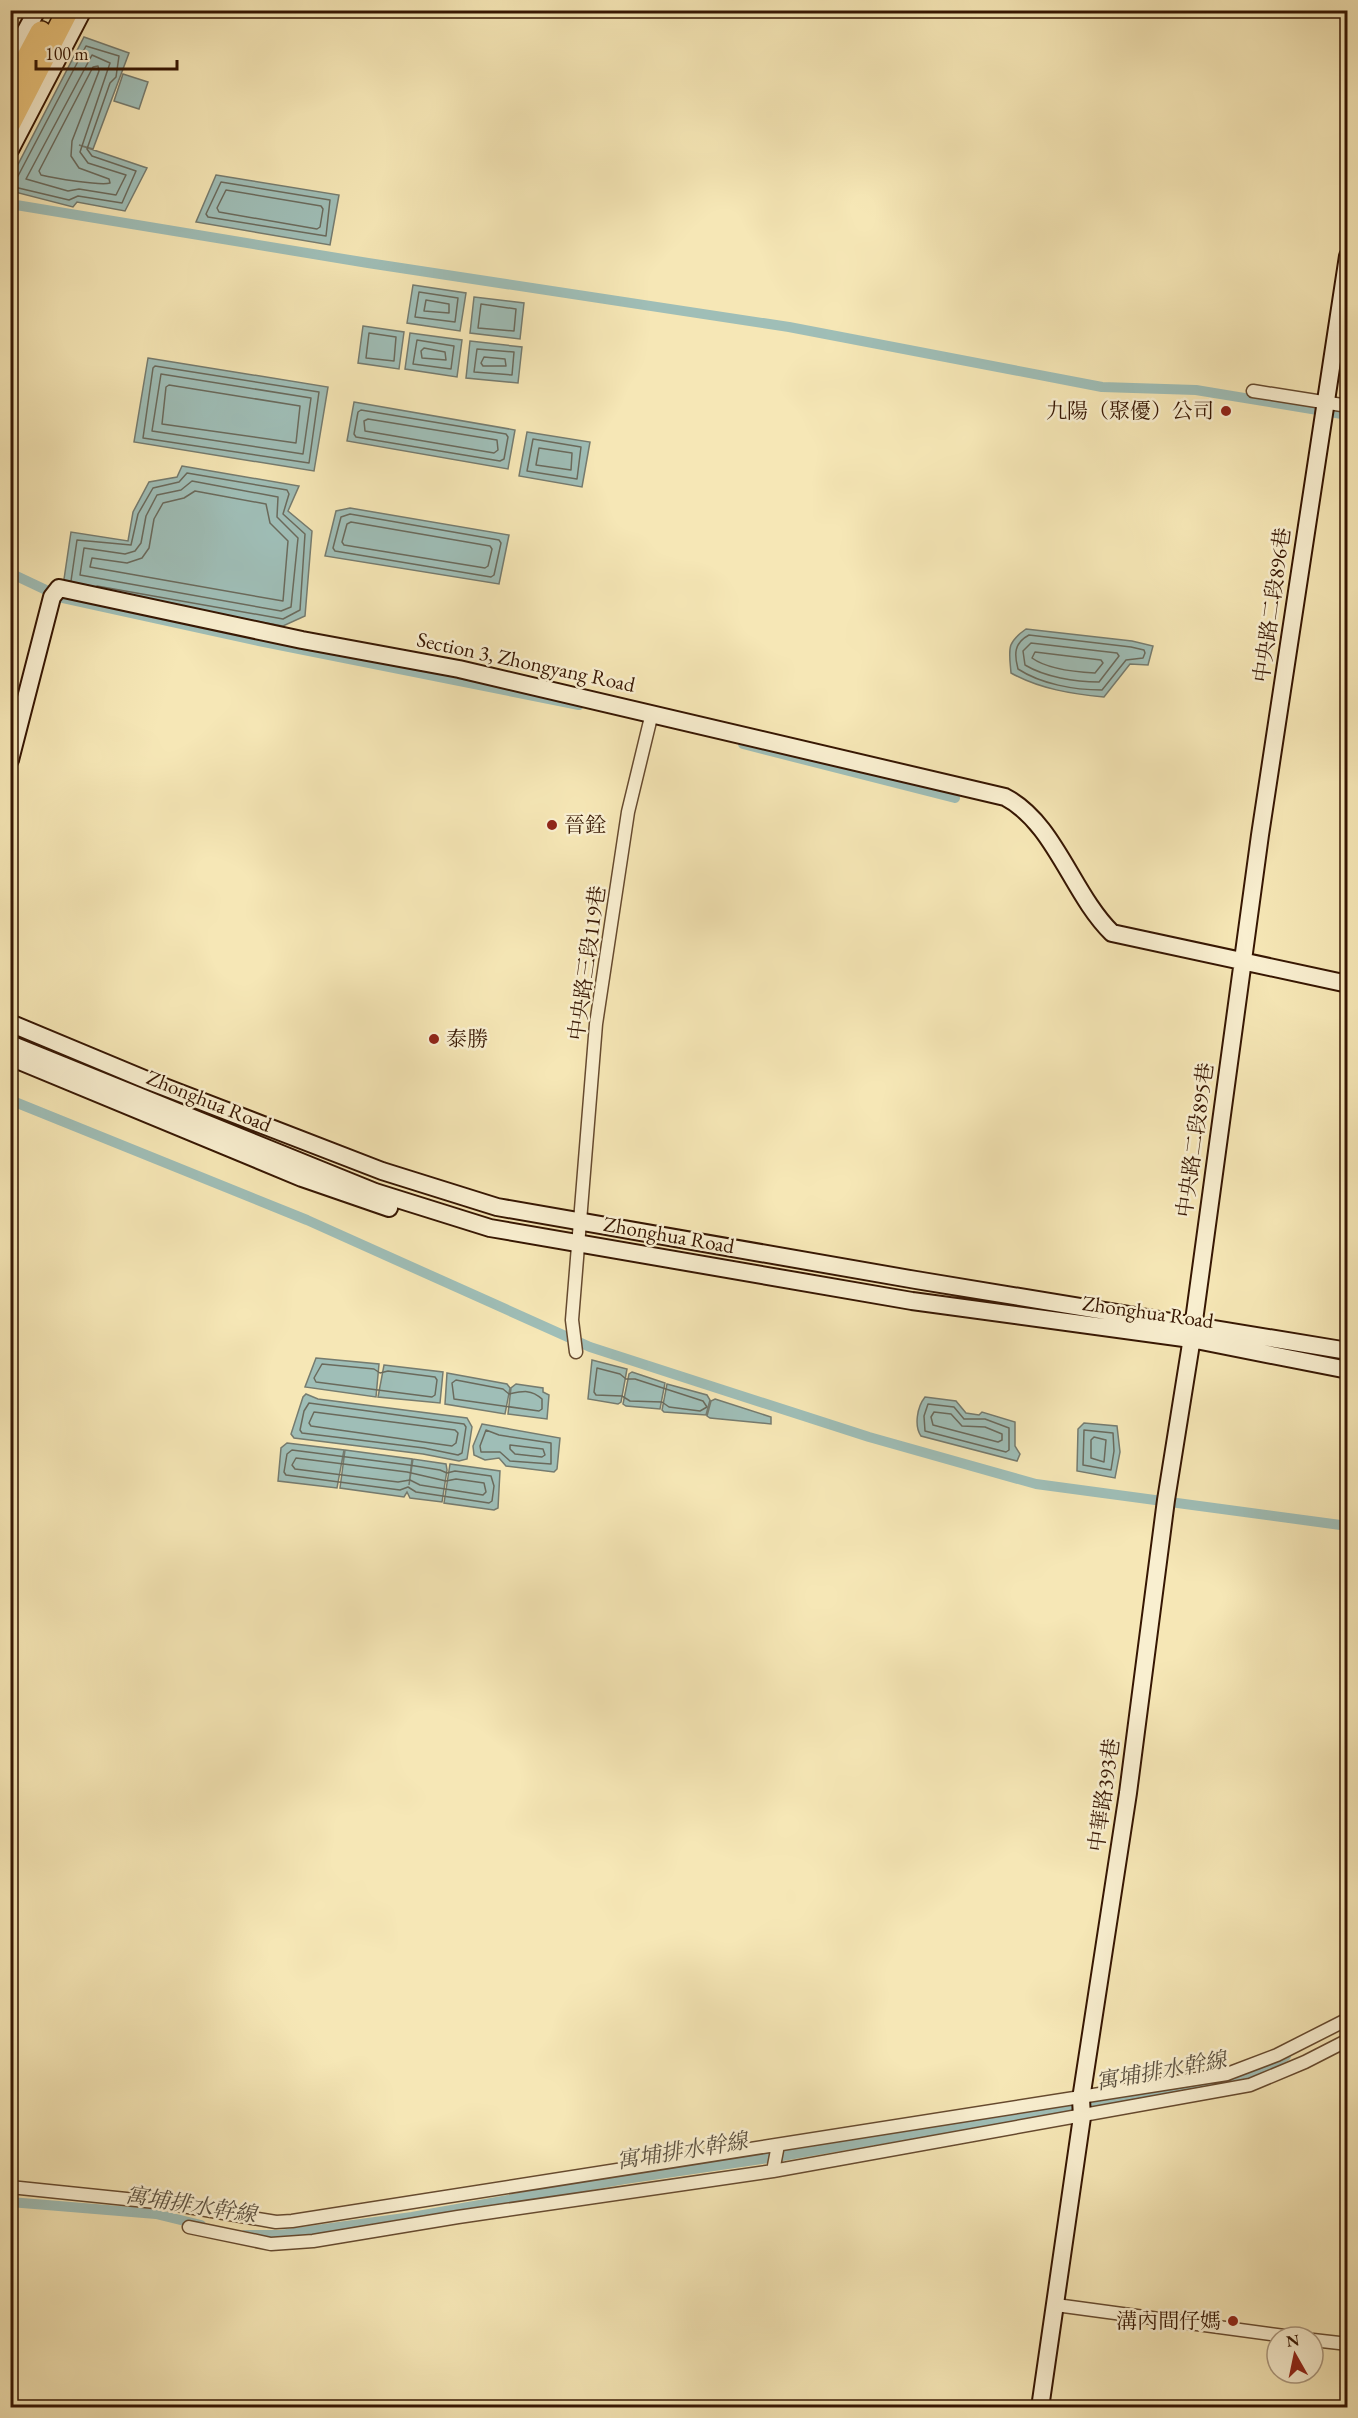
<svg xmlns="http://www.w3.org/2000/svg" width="1358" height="2418" font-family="'EB Garamond','Noto Serif TC',serif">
<rect width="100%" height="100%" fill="#f6e7b6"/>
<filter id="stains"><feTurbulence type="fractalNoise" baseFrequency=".00333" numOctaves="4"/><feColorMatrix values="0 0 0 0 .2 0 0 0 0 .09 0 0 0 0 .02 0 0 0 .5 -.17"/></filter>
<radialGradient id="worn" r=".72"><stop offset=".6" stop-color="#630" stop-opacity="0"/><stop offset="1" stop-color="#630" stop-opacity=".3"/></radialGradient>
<path fill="#9fbeb7" stroke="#757b6f" stroke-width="1.5" d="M 84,37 L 129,53 L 93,149 L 79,145 L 147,168 L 125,211 L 77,202 L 73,207 L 11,191 L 11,178 Z
M 123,74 L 148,82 L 139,109 L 114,101 Z
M 216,175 L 339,195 L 330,245 L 196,222 Z
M 413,285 L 466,293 L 460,331 L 407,323 Z
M 474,297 L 524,303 L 520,339 L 470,333 Z
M 363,326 L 404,332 L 399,369 L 358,363 Z
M 410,333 L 462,340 L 457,377 L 405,369 Z
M 470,341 L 522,347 L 518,383 L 466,378 Z
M 148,358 L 328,387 L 314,471 L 134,442 Z
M 354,402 L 515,430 L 508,469 L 347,441 Z
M 527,432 L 590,442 L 582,487 L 519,476 Z
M 182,466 L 299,486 L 288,511 L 312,531 L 305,616 L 283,626 L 63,586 L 71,532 L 128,541 L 133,512 L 149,482 L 177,477 Z
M 350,508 L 509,535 L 499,584 L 325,556 L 336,511 Z
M 1026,629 L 1132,641 L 1153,646 L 1148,665 L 1130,664 L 1104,697 C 1072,694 1040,689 1011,673 C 1009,649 1006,643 1026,629 Z
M 316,1358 L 379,1364 L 376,1397 L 305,1387 Z
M 592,1360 L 627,1369 L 621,1402 L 618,1404 L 588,1399 Z
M 384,1365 L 443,1372 L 440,1403 L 378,1397 Z
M 632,1372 L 665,1383 L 660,1409 L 626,1406 L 623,1404 L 629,1374 Z
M 447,1373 L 507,1384 L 510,1388 L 505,1414 L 445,1404 Z
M 516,1384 L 543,1388 L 543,1392 L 549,1395 L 547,1419 L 508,1414 L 511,1388 Z
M 667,1384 L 707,1395 L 710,1400 L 706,1415 L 664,1412 L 662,1410 Z
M 306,1394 L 318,1399 L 467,1418 L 472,1427 L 467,1459 L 459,1461 L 423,1454 L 294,1438 L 291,1434 L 303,1397 Z
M 925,1397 L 956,1401 L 966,1413 L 979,1415 L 982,1412 L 1015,1422 L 1015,1446 L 1020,1454 L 1017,1461 L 921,1436 C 914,1426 917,1407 925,1397 Z
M 715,1399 L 771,1417 L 771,1424 L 710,1418 L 707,1416 L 711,1401 Z
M 1084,1423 L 1117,1426 L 1120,1452 L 1115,1478 L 1077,1471 L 1078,1429 Z
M 482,1424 L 560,1438 L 557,1469 L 554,1472 L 506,1466 L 499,1458 L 485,1460 L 474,1455 L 473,1446 Z
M 287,1443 L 344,1450 L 337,1488 L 278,1481 L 281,1448 Z
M 345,1450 L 412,1459 L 409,1485 L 413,1459 L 446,1464 L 447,1470 L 442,1502 L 410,1498 L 407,1492 L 404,1497 L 340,1488 Z
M 450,1464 L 500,1471 L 498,1508 L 494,1510 L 444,1503 Z"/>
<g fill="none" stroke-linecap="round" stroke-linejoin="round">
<path stroke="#6a6a5c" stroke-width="1.5" d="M 92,55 L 110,63 L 80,152 L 88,163 L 126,175 L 116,195 L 79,189 L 68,191 L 26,179 Z
M 98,66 L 99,71 L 72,141 L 71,156 L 79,168 L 109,179 L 110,183 C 101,186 53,178 41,175 L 39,171 L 93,67 Z
M 10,179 L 18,176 L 86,46 L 119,56 L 116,77 L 110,83 L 87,149 L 92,156 L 136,171 L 122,203 L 78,196 L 69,200 L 10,186
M 221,182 L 330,200 L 326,236 L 208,217 L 206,214 Z
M 226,190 L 321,206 L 323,209 L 320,227 L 317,229 L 219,212 L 217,208 Z
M 419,292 L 458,298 L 455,322 L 415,317 Z
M 426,300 L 449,304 L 449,313 L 424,311 Z
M 481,304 L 516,309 L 514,331 L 478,328 Z
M 369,333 L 396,337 L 394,361 L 366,358 Z
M 417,340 L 454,346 L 451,369 L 413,364 Z
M 424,348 L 445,352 L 446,360 L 422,358 L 421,351 Z
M 477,349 L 514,352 L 512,375 L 474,372 Z
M 484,357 L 505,359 L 506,366 L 483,366 L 481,363 Z
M 155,366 L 319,392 L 309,463 L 143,438 L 153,368 Z
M 161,374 L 311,398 L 303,454 L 152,431 Z
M 169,385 L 300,406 L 296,443 L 162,424 L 166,387 Z
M 361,410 L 506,434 L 508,437 L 504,459 L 500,461 L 356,437 L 354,434 L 358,412 Z
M 368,419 L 497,440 L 498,450 L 494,453 L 365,431 L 364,421 Z
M 533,439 L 581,447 L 577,479 L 527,471 Z
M 539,448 L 572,453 L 571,470 L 536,465 Z
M 192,481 L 278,497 L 277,517 L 298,538 L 291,607 L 281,611 L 80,575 L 84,548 L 125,554 L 135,551 L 141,543 L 146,516 L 157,495 L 181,490 Z
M 195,491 L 266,504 L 270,523 L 288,541 L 283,601 L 90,567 L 92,558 L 127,563 L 142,558 L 149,548 L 154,519 L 163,503 L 184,498 Z
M 350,514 L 499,540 L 501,543 L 494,575 L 491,577 L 335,551 L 333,548 L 341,517 Z
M 351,522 L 490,546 L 492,549 L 488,566 L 485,568 L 344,545 L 342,542 L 347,524 Z
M 71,581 L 77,540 L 131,545 L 138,514 L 153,488 L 179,482 L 187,473 L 287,490 L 289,494 L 283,514 L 305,534 L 300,610 L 283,619 L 97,586
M 1029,635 L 1131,647 L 1144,650 L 1145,653 L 1143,658 L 1126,660 L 1102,690 C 1074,690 1041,684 1018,669 C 1014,654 1014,643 1029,635 Z
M 1031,643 L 1117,653 L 1119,656 L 1099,682 C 1075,682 1045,677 1025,665 L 1023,651 Z
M 1035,652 L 1101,660 L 1103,663 L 1095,673 C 1076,672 1047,669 1032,658 Z
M 322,1364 L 374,1369 L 380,1373 L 388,1371 L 435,1377 L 437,1380 L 435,1395 L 432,1397 L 316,1382 L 314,1378 Z
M 597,1368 L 620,1374 L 626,1379 L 635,1379 L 703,1401 L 707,1407 L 700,1411 L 669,1407 L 662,1402 L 630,1401 L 622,1396 L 596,1395 L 594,1392 Z
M 456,1380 L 503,1389 L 509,1394 C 523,1391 531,1389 542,1399 L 542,1409 L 539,1411 L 454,1399 L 452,1383 Z
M 309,1403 L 464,1424 L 466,1427 L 462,1453 L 458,1455 L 424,1448 L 302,1433 L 300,1430 L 304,1411 Z
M 928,1404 L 954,1407 L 964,1419 L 985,1419 L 1009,1428 L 1009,1450 L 1006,1452 L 925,1431 L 924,1416 Z
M 314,1412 L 455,1430 L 458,1433 L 456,1443 L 452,1446 L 311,1426 L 309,1423 Z
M 934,1412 L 951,1414 L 962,1426 L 985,1427 L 1002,1434 L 1002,1440 L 998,1442 L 933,1425 L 931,1417 Z
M 486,1430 L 499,1435 L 551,1443 L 551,1464 L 510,1461 L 500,1452 L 481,1452 L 480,1446 Z
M 1084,1430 L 1113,1433 L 1114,1451 L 1111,1470 L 1083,1465 Z
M 1094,1437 L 1106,1440 L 1104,1462 L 1091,1458 L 1091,1440 Z
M 510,1445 L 543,1449 L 545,1455 L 542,1457 L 515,1454 L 510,1449 Z
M 292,1450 L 409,1465 L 440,1470 L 447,1473 L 455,1471 L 491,1476 L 494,1486 L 492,1501 L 489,1503 L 416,1492 L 408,1487 L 400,1490 L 286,1475 L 284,1472 L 287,1454 Z
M 296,1458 L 407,1472 L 446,1481 L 456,1479 L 484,1483 L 486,1492 L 483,1495 L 420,1485 L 410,1480 L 398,1482 L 295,1469 L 292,1465 Z"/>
<path stroke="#9fbeb7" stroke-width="10" d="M 10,204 L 368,263 L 789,327 L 1102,387 L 1196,390 L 1348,415
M 10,573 L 63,598 L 259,641 L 579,705
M 743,744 L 955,798
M 10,1100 L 307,1220 L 590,1347 L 869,1437 L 1036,1484 L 1348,1526
M 10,2202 L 156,2214 L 201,2225
M 245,2235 L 280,2235 L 412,2217 L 625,2179 L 782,2156 L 1128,2097 L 1210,2083 L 1258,2071 L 1286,2056"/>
<defs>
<path id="street" d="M 1253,391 L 1348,406
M 576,1352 L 572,1320 L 596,1024 L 628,812 L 652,713
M 773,2171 L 778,2145
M 10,2187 L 165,2203 L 276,2222 L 292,2221 L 1227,2074 L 1277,2055 L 1348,2019
M 189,2227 L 271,2244 L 313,2241 L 458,2217 L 773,2171 L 1250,2085 L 1305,2062 L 1348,2040
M 1056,2305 L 1292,2337
M 1313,2340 L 1348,2344"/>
<path id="secondary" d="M 10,60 L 37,10
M 10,150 L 83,10
M 10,760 L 52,597 L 59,588 L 302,640 L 459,669 L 1005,797 C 1055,823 1072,894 1112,933 L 1348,984
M 10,1023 L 149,1081 L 382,1171 L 497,1207 L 916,1280 L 1348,1351
M 10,1044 L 375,1192 L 490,1228 L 912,1301 L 1191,1339 L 1348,1370
M 10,1057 L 302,1178 L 389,1208
M 1040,2408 L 1082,2117 L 1081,2099 L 1128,1793 L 1166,1500 L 1190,1350 L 1260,835 L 1348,256"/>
<path id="highway" d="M 10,90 L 41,32
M 10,123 L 68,10"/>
</defs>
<use href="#street" stroke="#664a2f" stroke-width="15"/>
<use href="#secondary" stroke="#361602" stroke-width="20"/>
<use href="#highway" stroke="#361602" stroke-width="24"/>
<use href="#street" stroke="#f9efd0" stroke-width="12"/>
<use href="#secondary" stroke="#f9efd0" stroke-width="16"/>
<use href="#highway" stroke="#ebc47b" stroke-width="21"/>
</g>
<g fill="#8f2418" stroke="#f9efd0" stroke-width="2">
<circle cx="1226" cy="411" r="6"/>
<circle cx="552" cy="825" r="6"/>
<circle cx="434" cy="1039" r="6"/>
<circle cx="1233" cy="2321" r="6"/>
</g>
<g text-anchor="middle" stroke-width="5" stroke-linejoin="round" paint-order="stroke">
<g font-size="21" fill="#361602" stroke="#f9efd0" text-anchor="end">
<text x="1214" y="418">九陽（聚優）公司</text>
<text x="564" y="832" text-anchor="start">晉銓</text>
<text x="446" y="1046" text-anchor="start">泰勝</text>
<text x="1221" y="2328">溝內間仔媽</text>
</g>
<g font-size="21" fill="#361602" stroke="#f9efd0">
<text transform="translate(1272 605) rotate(-82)" y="7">中央路二段896巷</text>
<text transform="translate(526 662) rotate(12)" y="7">Section 3, Zhongyang Road</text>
<text transform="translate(587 963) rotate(-82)" y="7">中央路三段119巷</text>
<text transform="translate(209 1101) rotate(22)" y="7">Zhonghua Road</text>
<text transform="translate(1195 1140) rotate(-82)" y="7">中央路二段895巷</text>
<text transform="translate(669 1235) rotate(10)" y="7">Zhonghua Road</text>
<text transform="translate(1148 1312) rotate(8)" y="7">Zhonghua Road</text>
<text transform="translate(1104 1795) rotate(-82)" y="7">中華路393巷</text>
</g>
<g font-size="22" font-style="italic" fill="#5b5141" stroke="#f9efd0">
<text transform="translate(1161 2070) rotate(-10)" y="8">寓埔排水幹線</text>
<text transform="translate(682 2150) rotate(-9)" y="8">寓埔排水幹線</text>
<text transform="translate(191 2204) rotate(9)" y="8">寓埔排水幹線</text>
</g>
</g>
<rect width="1358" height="2418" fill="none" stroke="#f6e7b6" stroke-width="36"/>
<rect x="12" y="12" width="1334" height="2394" fill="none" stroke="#361602" stroke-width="3"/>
<rect x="18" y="18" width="1322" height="2382" fill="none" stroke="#361602" stroke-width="1.5"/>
<g transform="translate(1295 2355) rotate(351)"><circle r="28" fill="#f9efd0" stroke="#ab987e" stroke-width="1.5"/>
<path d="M0-4.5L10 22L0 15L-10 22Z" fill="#8f2418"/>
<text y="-9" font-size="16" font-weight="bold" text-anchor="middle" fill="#361602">N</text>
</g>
<path d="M36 60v9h141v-9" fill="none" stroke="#361602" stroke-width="3"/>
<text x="45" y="60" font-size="18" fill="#361602" stroke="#f9efd0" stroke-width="4.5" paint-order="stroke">100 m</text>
<rect width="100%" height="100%" filter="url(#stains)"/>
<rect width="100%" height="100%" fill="url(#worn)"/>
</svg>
